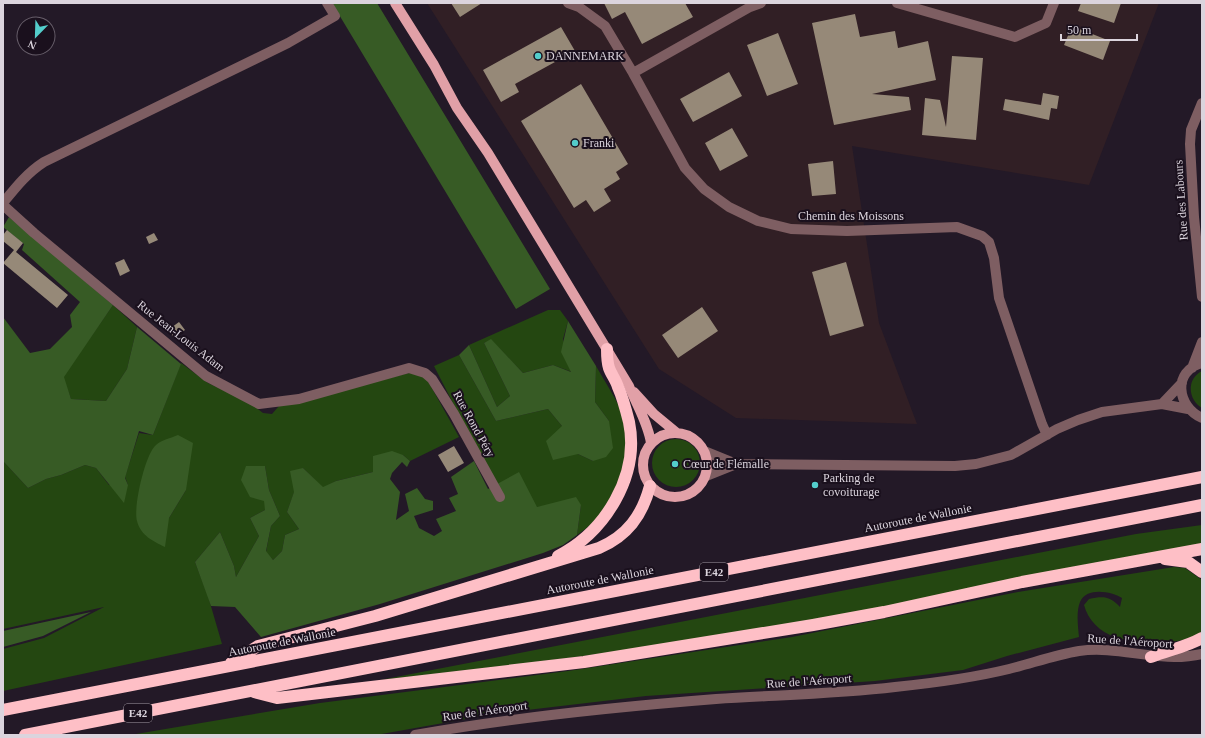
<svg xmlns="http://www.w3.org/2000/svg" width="1205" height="738" font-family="Georgia,serif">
<rect width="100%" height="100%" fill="#231927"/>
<path fill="#311f25" d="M 427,3 L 1159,3 L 1089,185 L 852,146 L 879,323 L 917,424 L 736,418 L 659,369 Z"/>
<path fill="#244711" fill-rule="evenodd" d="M 113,305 L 137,327 L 127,369 L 106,401 L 71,399 L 63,377 Z
M 548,310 L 560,310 L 568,321 L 563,339 L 572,372 L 553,365 L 523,373 L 491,340 L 484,343 L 510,396 L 497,407 L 469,345 Z
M 459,355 L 496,421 L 548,409 L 562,426 L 578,454 L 593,461 L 609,421 L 595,402 L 596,366 C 604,380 613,394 620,408 C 636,446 622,492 594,521 C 589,526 583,531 577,535 L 581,505 L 537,507 L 495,485 L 434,366 Z
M 181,363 L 208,383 L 250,403 L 263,413 L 272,414 L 279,406 L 409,373 L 421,375 L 428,381 L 459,437 L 410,461 L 403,455 L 373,456 L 373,472 L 336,481 L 323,488 L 303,468 L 287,512 L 299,529 L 285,535 L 282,551 L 273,560 L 266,552 L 271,526 L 280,516 L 269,490 L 265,466 L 265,510 L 250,518 L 259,536 L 236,577 L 234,566 L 220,532 L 195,562 L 208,596 L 222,644 L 3,691 L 3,649 L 44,638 L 104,607 L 3,629 L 3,461 L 28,488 L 46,479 L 61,475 L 85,465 L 96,468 L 109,485 L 128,485 L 125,477 L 139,433 L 153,435 ZM 186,490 L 169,518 L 137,521 Z
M 1202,371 L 1202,408 C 1188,400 1186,379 1202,371 Z
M652 463a24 24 0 1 1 48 0a24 24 0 1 1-48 0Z
M 1202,525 L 1202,546 C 1061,573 920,603 778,627 C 647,649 513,666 380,680 L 1136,534 Z
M 1174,567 L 1185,568 L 1202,580 L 1202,631 C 1186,647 1135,643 1115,637 C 1100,632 1088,620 1084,605 L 1089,599 C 1103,596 1110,596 1120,607 L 1122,598 C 1111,591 1086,587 1080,602 C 1076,612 1078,626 1079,637 L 1007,656 L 963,670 L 875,681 L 646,696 L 494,714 L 376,735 L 130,735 L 320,703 L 568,671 L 792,637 L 1018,592 Z"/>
<path fill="#375b25" d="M 332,3 L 377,3 L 550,289 L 516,309 Z
M 9,217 L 113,305 L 64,377 L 71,399 L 106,401 L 127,369 L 137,327 L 181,364 L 153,435 L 139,431 L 125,478 L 128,485 L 124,503 L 96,468 L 85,465 L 61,475 L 46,479 L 28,488 L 3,461 L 3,317 L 30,353 L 50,349 L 72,327 L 70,315 L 80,302 L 22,250 L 24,244 L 3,227 Z
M 568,321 L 596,366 L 595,402 L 609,421 L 613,448 L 606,457 L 593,461 L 578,454 L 553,460 L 546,441 L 562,426 L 548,409 L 496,421 L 459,355 L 469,345 L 497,407 L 510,396 L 484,343 L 491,339 L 523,373 L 553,365 L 571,372 L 561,352 Z
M 178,435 L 193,443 L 186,490 L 169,518 L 165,547 C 153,541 141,536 137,521 C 133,508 145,454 156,445 C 161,440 171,438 178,435 Z
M 392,451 L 403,455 L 410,461 L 407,467 L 402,462 L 392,473 L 390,479 L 400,492 L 396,520 L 409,511 L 405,494 L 417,488 L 425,499 L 433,501 L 433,510 L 414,516 L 419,528 L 434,536 L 442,531 L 436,519 L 456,511 L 449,498 L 458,494 L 451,477 L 474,461 L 488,489 L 519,472 L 537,507 L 576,497 L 581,505 L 577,535 L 563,545 L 543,553 L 380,604 L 261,637 L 235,607 L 211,606 L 195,562 L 220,532 L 234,566 L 236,577 L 259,536 L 250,518 L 265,510 L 264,501 L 250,497 L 241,480 L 246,466 L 265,466 L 269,490 L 280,516 L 271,526 L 266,551 L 273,560 L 282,551 L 285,535 L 299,529 L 287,512 L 294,492 L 290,471 L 303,468 L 323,487 L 336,481 L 373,472 L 373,456 Z
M 91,612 L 43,636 L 3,647 L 3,631 Z"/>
<path fill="#968978" d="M 451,3 L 482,3 L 460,17 Z
M 604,3 L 685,3 L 693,17 L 642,44 L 625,12 L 612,19 Z
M 1081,3 L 1121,3 L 1114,23 L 1078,11 Z
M 855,14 L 860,37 L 895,31 L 898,48 L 928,41 L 936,80 L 872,94 L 909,97 L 911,110 L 834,125 L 812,23 Z
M 1072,26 L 1110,41 L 1103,60 L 1064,45 Z
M 561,27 L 575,51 L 515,84 L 519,92 L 501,102 L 483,70 Z
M 778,33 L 798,84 L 767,96 L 747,45 Z
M 952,56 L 983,58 L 976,140 L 922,135 L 925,98 L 940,100 L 946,127 Z
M 729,72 L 742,96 L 693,122 L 680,99 Z
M 581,84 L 628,164 L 616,172 L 620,179 L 604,189 L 611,201 L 594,212 L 586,200 L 574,208 L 521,121 Z
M 1043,93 L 1059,96 L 1057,109 L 1051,108 L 1049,120 L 1003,110 L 1005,99 L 1041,105 Z
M 732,128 L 748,156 L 720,171 L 705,143 Z
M 833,161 L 836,194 L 812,196 L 808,164 Z
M 7,230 L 23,243 L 16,252 L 68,295 L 57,308 L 3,263 L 14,250 L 3,241 L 3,235 Z
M 154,233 L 158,240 L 149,244 L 146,237 Z
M 124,259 L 130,271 L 120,276 L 115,263 Z
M 846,262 L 864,326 L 830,336 L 812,272 Z
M 702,307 L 718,331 L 678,358 L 662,335 Z
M 179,322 L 185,330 L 174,338 L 168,330 Z
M 454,446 L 464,463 L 448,472 L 438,455 Z"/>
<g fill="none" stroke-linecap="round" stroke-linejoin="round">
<path stroke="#7e5e62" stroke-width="10" d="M 568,3 L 579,7 L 605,26 L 633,73 L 685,168 L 704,189 L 729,207 L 758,221 L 791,229 L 847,231 L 957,227 L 982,236 L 989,242 L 994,258 L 999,298 L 1042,424 L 1047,435
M 897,3 L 1015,37 L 1046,23 L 1054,3
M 633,73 L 750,7 L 761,3
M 1202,103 L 1191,130 L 1190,144 L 1194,217 L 1202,297
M 3,203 C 16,187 27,173 44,162 L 288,43 L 335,16 L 327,3
M 3,205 L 34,233 L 206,376 L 259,404 L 299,399 L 409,368 L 425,373 L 432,379 L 454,414 L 500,497
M 1202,363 C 1172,371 1177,407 1202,418
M 1192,368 L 1202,342
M 1162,404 L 1182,383
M 704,451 L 736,464 L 955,466 L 976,464 L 1011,455 L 1057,429 L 1078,420 L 1102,412 L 1162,404 L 1188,409
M 706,476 L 736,464
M 415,735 C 514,717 615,707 716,699 C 776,695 836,694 895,687 C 934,683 972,678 1009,669 C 1033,663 1055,655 1079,651 C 1121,645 1158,664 1202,654"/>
<path stroke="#e1a0a7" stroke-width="10" d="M 395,3 L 434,65 L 457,108 L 488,153 L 629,386 C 637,406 648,423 651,443
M 634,392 L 654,414 L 677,433
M643 465a32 32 0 1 1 64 0a32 32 0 1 1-64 0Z"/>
<path stroke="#febfc6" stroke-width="12" d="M 558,556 C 605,532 640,476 629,422 C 626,410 623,398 618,387 C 616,380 611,374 609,368 C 607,362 607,355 607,349
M 1165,559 L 1188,562 L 1202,572
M 1151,657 C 1169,650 1186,647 1202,638
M 231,663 L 258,646 L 375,616 L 599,548 C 627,536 642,516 650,486
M 254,692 L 277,698 L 584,662 L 813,625 L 884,612 L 1022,582 L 1202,549
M 3,710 L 1202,477
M 25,735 L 1202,505"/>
</g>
<g fill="#53cdcb" stroke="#1a101d" stroke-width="1.5">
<circle cx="538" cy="56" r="4"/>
<circle cx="575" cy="143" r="4"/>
<circle cx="675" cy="464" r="4"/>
<circle cx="815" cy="485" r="4"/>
</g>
<g text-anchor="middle" stroke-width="4" stroke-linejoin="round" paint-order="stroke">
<g fill="#1a101d" stroke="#a199a3" stroke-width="1">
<rect x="700" y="563" width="28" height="18" rx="3"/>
<rect x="124" y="704" width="28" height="18" rx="3"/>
</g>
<g font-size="11" font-weight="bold" fill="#dbd4dd">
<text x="714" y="576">E42</text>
<text x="138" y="717">E42</text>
</g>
<g font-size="12" fill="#dbd4dd" stroke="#1a101d" text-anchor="start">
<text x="546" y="60">DANNEMARK</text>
<text x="583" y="147">Franki</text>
<text x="683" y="468">Cœur de Flémalle</text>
<text x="823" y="482">Parking de<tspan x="823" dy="14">covoiturage</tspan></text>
</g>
<g font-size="12" fill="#dbd4dd" stroke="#1a101d">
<text transform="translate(1181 200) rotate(-94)" y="4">Rue des Labours</text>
<text x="851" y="220">Chemin des Moissons</text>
<text transform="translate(181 336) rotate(38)" y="4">Rue Jean-Louis Adam</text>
<text transform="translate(474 424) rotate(61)" y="4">Rue Rond Péry</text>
<text transform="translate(918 518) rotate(-11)" y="4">Autoroute de Wallonie</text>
<text transform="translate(600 580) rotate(-11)" y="4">Autoroute de Wallonie</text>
<text transform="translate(1130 641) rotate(4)" y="4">Rue de l'Aéroport</text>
<text transform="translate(282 642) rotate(-11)" y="4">Autoroute de Wallonie</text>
<text transform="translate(809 681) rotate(-4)" y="4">Rue de l'Aéroport</text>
<text transform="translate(485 711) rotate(-8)" y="4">Rue de l'Aéroport</text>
</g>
</g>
<rect width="1205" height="738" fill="none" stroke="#dbd4dd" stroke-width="8"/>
<g transform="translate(36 36) rotate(203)"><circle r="19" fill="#1a101d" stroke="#675e6a"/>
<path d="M0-3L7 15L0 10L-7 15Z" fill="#53cdcb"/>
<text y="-6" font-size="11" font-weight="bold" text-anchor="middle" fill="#dbd4dd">N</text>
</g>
<path d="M1061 34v6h76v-6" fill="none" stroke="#dbd4dd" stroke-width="2"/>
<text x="1067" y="34" font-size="12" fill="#dbd4dd" stroke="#1a101d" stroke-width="3" paint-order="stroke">50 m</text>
</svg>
